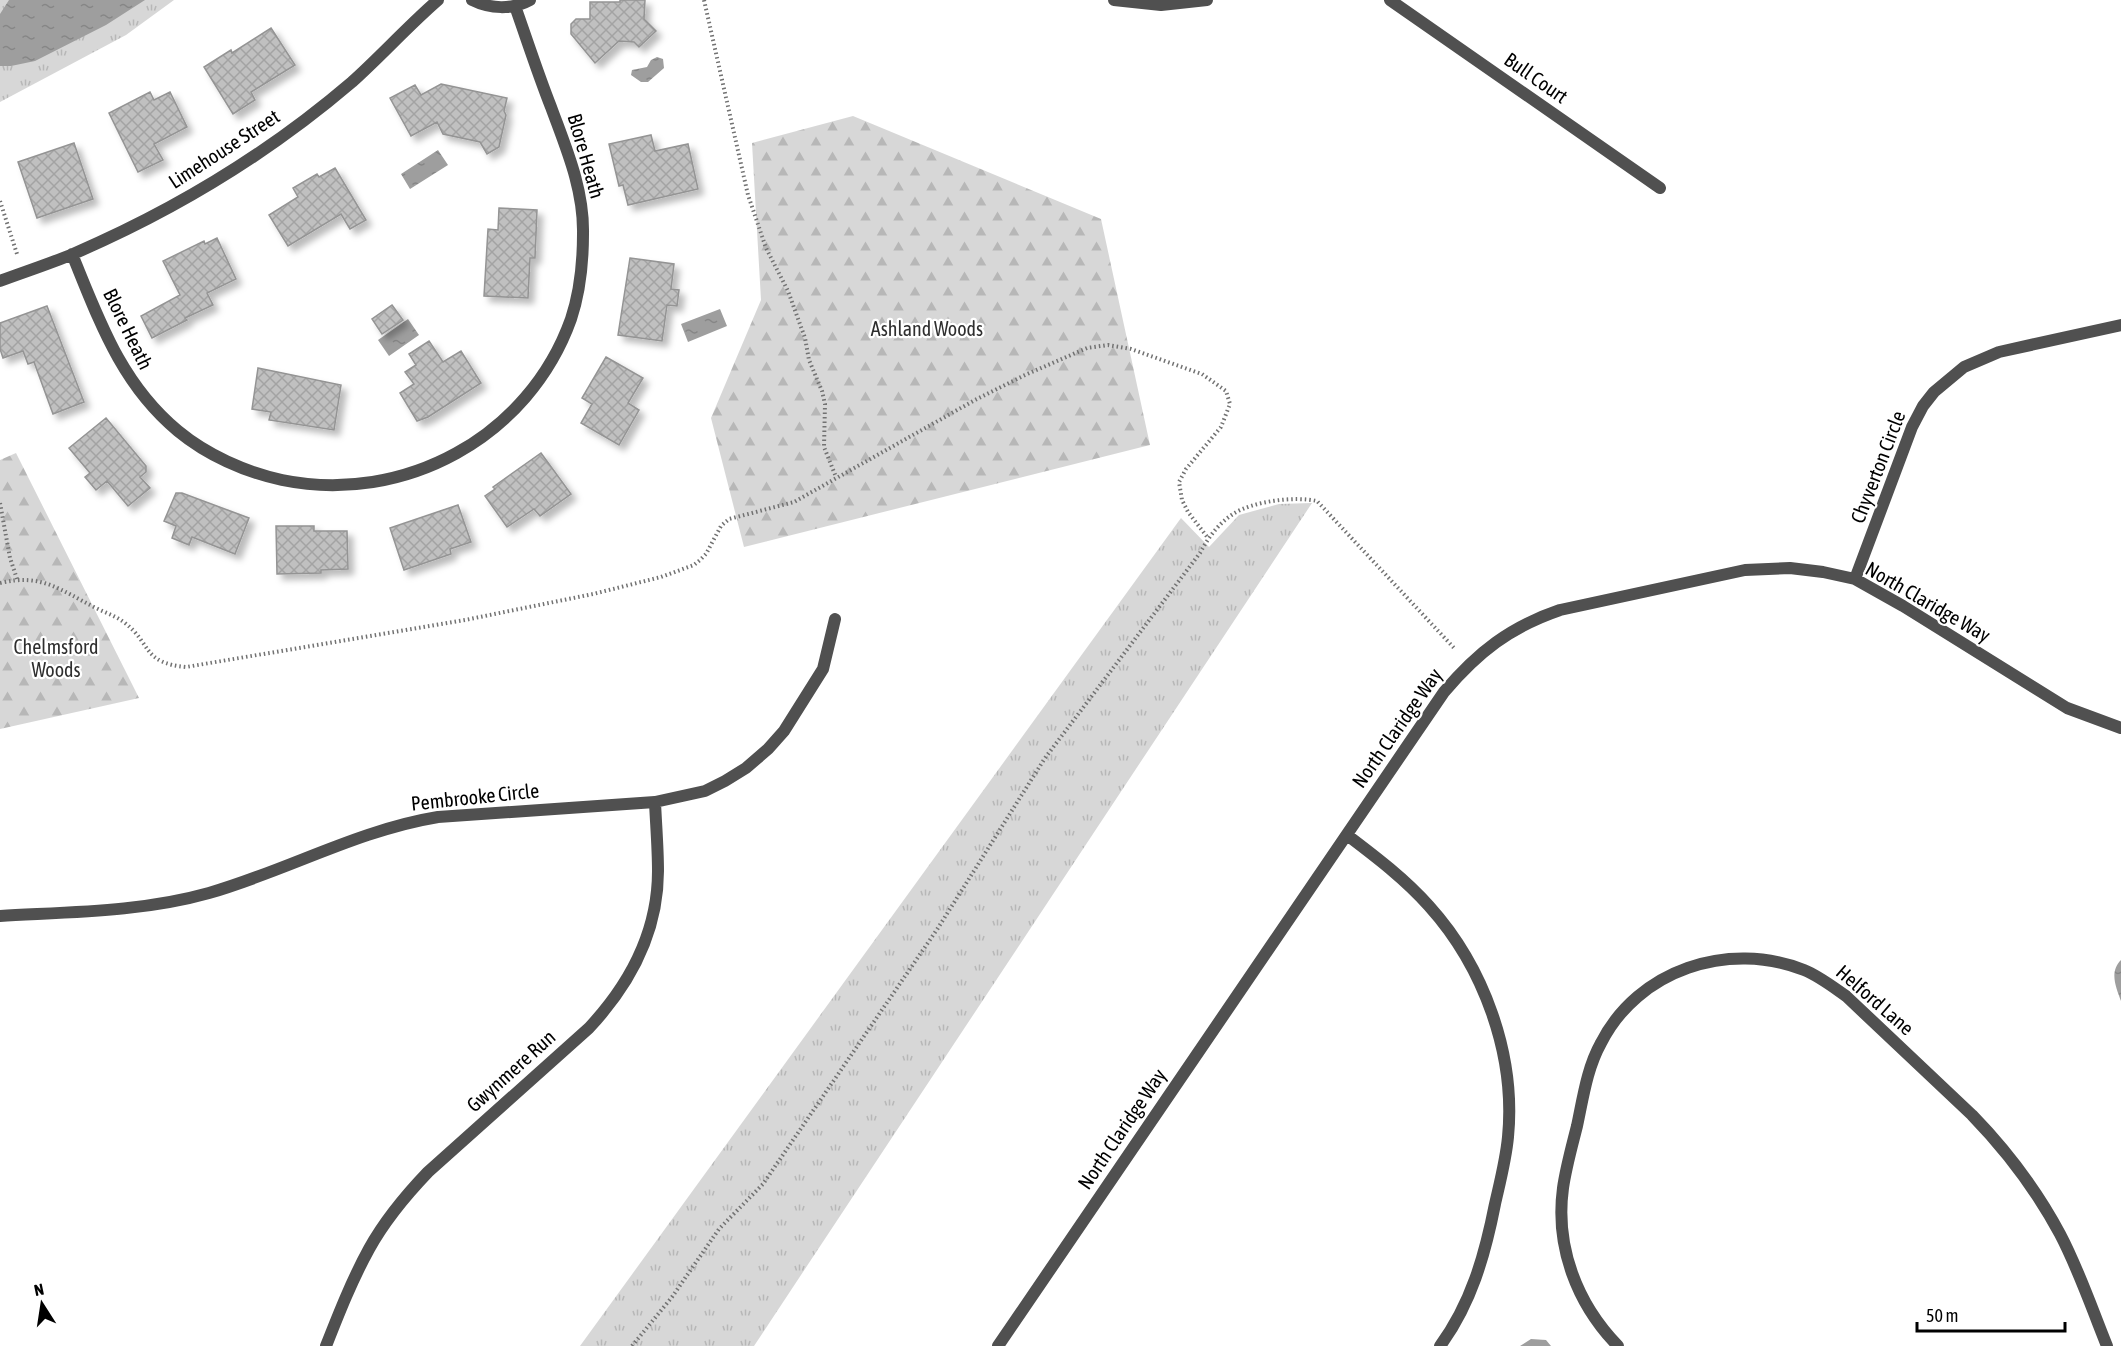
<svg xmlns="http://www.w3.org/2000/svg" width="2121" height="1346" font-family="'Asap Condensed',sans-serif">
<defs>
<pattern id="grass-tufts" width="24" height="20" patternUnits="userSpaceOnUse" patternTransform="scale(1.5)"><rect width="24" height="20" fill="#d7d7d7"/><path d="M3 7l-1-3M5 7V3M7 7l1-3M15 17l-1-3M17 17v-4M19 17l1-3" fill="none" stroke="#b7b7b7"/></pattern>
<pattern id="forest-firs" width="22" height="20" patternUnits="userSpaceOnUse" patternTransform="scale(1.5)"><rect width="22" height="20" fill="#d7d7d7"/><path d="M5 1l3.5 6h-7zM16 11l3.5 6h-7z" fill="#b7b7b7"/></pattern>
<pattern id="water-ripples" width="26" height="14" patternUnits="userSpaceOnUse" patternTransform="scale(1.5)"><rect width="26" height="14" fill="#9e9e9e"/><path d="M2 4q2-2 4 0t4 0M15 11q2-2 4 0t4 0" fill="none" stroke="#868686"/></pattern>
<pattern id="building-cross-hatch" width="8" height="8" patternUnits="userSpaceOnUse" patternTransform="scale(1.5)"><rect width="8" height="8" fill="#c0c0c0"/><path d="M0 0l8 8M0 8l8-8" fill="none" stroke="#a3a3a3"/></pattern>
<filter id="shadow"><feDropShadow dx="5.5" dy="5.5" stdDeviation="3" flood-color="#0004"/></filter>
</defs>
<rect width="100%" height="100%" fill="#fff"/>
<path fill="url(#grass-tufts)" d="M 0,0 L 174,0 L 126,35 L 0,102 Z
M 1312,503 L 754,1346 L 580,1346 L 1181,518 L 1209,547 L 1239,515 L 1279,504 Z"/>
<path fill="url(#forest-firs)" d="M 853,116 L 1101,219 L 1150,445 L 744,547 L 711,418 L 761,300 L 752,143 Z
M 16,453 L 139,698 L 0,729 L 0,460 Z"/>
<path fill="url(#water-ripples)" d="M 9,0 L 145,0 L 106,25 L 35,61 L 11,66 L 0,66 L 0,14 Z
M 657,57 L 663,59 L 664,68 L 648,82 L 641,82 L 631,75 L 632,70 L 647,67 L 651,60 Z
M 438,150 L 448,165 L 410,189 L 401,174 Z
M 720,309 L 727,326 L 688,342 L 681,324 Z
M 408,319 L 419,335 L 389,356 L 378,340 Z
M 2121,960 L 2121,1001 C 2116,987 2109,972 2121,960 Z
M 1531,1339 L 1546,1340 L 1551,1346 L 1520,1346 Z"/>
<path fill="url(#building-cross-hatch)" stroke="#949494" stroke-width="1.5" filter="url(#shadow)" d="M 620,0 L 645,0 L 644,19 L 656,31 L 639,47 L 634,42 L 619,41 L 595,63 L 571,34 L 571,24 L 576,19 L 590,19 L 590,2 L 620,2 Z
M 271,28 L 295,65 L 251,92 L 255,100 L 233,114 L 204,67 L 231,50 L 232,53 Z
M 441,84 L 507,98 L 504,111 L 506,115 L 499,147 L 487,154 L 480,142 L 443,134 L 437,122 L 411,136 L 390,98 L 415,85 L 421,95 Z
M 150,92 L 154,100 L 170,92 L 187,127 L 154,144 L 163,160 L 138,172 L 109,113 Z
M 651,135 L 655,151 L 688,144 L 698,189 L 628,205 L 623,185 L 619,186 L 609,144 Z
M 74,143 L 93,199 L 37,218 L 18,162 Z
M 335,168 L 366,220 L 350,229 L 341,214 L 288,246 L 269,215 L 298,197 L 293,188 L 317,174 L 319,177 Z
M 499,208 L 537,210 L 535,258 L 530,258 L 528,298 L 484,296 L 488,229 L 498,230 Z
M 217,238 L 236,279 L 207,293 L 213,305 L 185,318 L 187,320 L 152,338 L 141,316 L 180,295 L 163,261 L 204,241 L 205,244 Z
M 630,258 L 674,264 L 671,289 L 679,290 L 677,306 L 667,305 L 662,341 L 618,335 Z
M 392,305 L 403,320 L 382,334 L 372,319 Z
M 47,306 L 84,402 L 53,414 L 34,362 L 28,364 L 23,351 L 3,358 L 0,349 L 0,323 Z
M 429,341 L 443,362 L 461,351 L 481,383 L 428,417 L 417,421 L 400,393 L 414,384 L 405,372 L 416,365 L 409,354 Z
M 606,357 L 643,378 L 628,403 L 639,410 L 619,445 L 581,423 L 592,404 L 582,398 Z
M 258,368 L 341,385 L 334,430 L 269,420 L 271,412 L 252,409 Z
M 106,418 L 146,466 L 146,472 L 140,477 L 150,488 L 128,506 L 107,481 L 96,490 L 85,477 L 90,473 L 69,448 Z
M 541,453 L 571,494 L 540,516 L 534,509 L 507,527 L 485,496 L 495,489 L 493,487 Z
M 176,493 L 182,493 L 249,518 L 235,554 L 192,537 L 189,545 L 172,538 L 176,526 L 164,521 Z
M 458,505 L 471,542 L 450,549 L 451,554 L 404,570 L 390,528 Z
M 276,526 L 314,526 L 314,531 L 347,531 L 348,569 L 321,570 L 321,573 L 277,574 Z"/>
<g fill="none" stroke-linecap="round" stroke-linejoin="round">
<path stroke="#727272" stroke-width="4" stroke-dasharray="1.5 3" stroke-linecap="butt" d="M 704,0 L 748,195 L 766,248 L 788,291 L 805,338 L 809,360 L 822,391 L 825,404 L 824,447 L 836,477
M 0,201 L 17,254
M 0,503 L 10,558 L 17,579
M 0,583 C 42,573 60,590 96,608 C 106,613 116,616 125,623 C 152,644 142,663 186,667 L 465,620 L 593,594 L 661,577 L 694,565 L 700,560 L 706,554 L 721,526 L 729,519 L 794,502 L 975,400 L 1025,375 L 1087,348 L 1108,345 L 1131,349 L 1202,374 L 1226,391 L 1230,404 L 1221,427 L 1186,469 L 1179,482 L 1182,500 L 1188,512 L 1208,538
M 632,1346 L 672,1297 L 719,1229 L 763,1184 L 938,928 L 1045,758 L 1200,553 C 1208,538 1218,524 1233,514 C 1253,501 1295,496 1317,501 L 1455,649"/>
<path stroke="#505050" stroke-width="12" d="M 472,0 C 490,9 512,10 530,0
M 1114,0 L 1161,5 L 1207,0
M 1390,0 L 1660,188
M 72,254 C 99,320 121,384 178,431 C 207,455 245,472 282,480 C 404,505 529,437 571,319 C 580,292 583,262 583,234 C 584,189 566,148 551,107 C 538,74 527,40 515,6
M 0,281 C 24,272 49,264 73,254 C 173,211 269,153 352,82 C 381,56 408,26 438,0
M 1855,579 L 1912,427 L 1923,406 L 1934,392 L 1964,367 L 1999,352 L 2121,325
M 1347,835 C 1376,857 1405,879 1429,906 C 1484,967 1516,1055 1508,1137 C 1506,1159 1500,1182 1495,1204 C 1485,1255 1471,1304 1440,1346
M 0,916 C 69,912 142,912 209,893 C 286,871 358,830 438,817 L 655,802 L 705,791 L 725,781 L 746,768 L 768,749 L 784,731 L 823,669 L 835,619
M 326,1346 C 339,1313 352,1280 369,1249 C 385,1220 406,1195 428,1172 L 589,1028 C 630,984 658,933 658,871 C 658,848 656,825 655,802
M 998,1346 L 1444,692 C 1478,652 1510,627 1560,610 L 1745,570 L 1790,568 L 1823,572 L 1855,579 L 1903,606 L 2067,708 L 2121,728
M 1618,1346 C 1577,1304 1555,1247 1563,1188 C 1566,1167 1572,1146 1577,1126 C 1583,1098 1587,1068 1601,1043 C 1638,970 1728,940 1804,970 C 1819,976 1833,987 1846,996 L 1972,1115 C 2006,1150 2037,1191 2060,1234 C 2079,1270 2092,1309 2107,1346"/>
</g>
<g text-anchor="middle" stroke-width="4.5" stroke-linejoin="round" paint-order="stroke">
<g font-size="20" fill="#000" stroke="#fff">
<text transform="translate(1536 78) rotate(35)" y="7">Bull Court</text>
<text transform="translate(224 149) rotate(-33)" y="7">Limehouse Street</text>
<text transform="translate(586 156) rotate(74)" y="7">Blore Heath</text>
<text transform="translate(128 329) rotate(64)" y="7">Blore Heath</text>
<text transform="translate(1878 467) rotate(-69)" y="7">Chyverton Circle</text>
<text transform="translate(1928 602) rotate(30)" y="7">North Claridge Way</text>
<text transform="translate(1397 728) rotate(-55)" y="7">North Claridge Way</text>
<text transform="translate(475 797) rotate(-6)" y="7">Pembrooke Circle</text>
<text transform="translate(1875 1000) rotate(41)" y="7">Helford Lane</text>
<text transform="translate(511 1071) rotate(-42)" y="7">Gwynmere Run</text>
<text transform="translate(1122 1129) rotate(-56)" y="7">North Claridge Way</text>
</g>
<g font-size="20" fill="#2e2e2e" stroke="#fff">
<text x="927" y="336">Ashland Woods</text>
<text x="56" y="654">Chelmsford<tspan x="56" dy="23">Woods</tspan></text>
</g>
</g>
<g transform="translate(42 1304) rotate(348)" stroke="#ffffff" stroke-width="4.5" paint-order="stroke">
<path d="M0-4.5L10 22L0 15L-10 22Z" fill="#000000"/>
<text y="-9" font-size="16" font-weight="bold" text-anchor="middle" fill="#000000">N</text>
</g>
<path d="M1917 1322v9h148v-9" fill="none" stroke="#000000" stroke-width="3"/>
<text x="1926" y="1322" font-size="18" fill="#000000" stroke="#ffffff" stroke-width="4.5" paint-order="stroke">50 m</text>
</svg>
